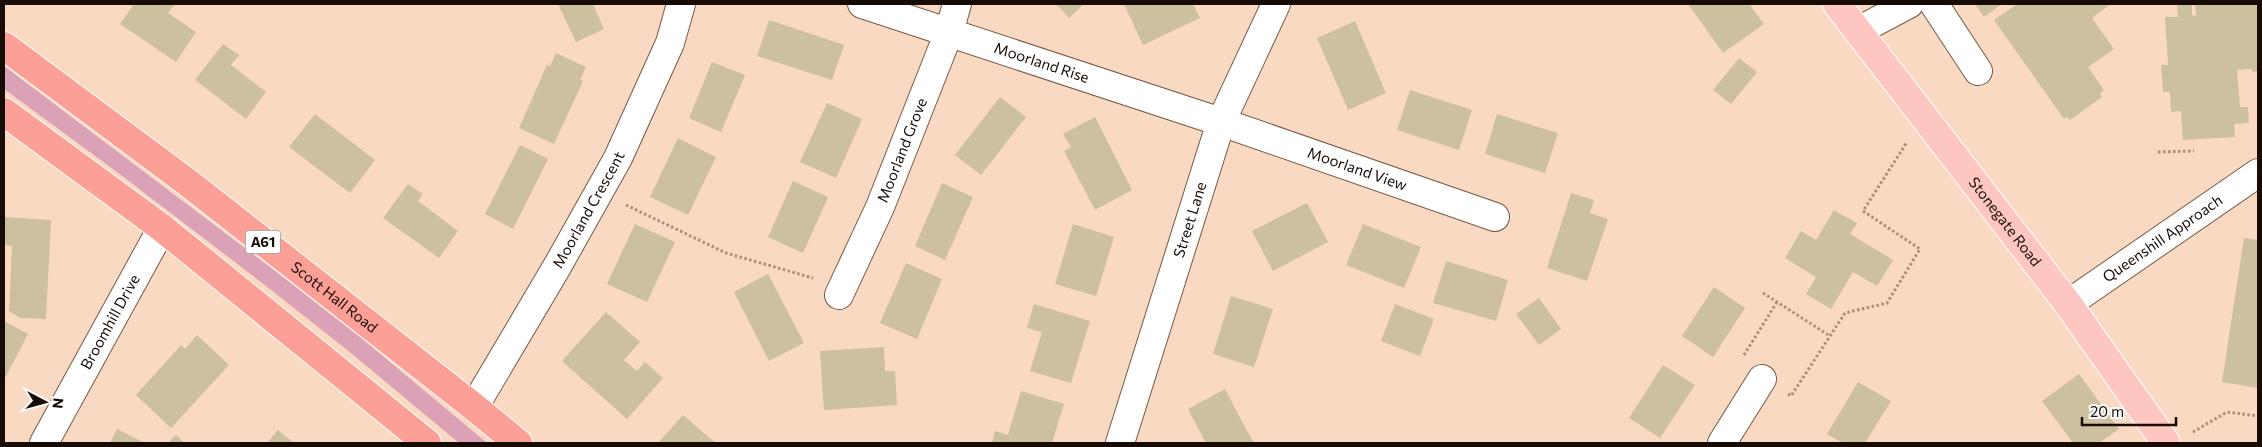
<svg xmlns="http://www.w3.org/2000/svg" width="2262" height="447" font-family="Commissioner,sans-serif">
<rect width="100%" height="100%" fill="#fad9c2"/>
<path fill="#dba1b7" d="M 4,66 L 270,267 L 360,337 L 487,443 L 459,443 L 351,353 L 261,282 L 121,175 L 4,89 Z"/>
<path fill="#cdc09e" d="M 134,4 L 175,4 L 168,13 L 196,32 L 176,62 L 120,24 Z
M 558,4 L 593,4 L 604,29 L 576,42 Z
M 1056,4 L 1084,4 L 1069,18 Z
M 1124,4 L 1193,4 L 1200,18 L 1143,45 Z
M 1688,4 L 1749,4 L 1764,24 L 1723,53 Z
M 1975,4 L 2002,4 L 1984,17 Z
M 2017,4 L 2111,4 L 2092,18 L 2114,49 L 2088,67 L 2104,90 L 2100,93 L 2102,97 L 2070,120 L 2067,117 L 2064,119 L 1994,20 Z
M 2177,4 L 2192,4 L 2192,15 L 2196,16 L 2195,4 L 2258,4 L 2258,71 L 2252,72 L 2252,69 L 2237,70 L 2240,107 L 2248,107 L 2249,123 L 2234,124 L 2235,137 L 2183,140 L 2181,111 L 2171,112 L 2170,92 L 2163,92 L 2161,65 L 2168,65 L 2165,17 L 2178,17 Z
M 769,20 L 844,45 L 832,80 L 757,56 Z
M 1355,21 L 1386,93 L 1348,110 L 1317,38 Z
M 223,44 L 239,55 L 231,65 L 266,92 L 246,119 L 195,80 Z
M 556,53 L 586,67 L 580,80 L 583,81 L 554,144 L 519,128 L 547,65 L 550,66 Z
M 1739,58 L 1757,72 L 1731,104 L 1713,90 Z
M 712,62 L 745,75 L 721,132 L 689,118 Z
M 1410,90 L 1472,110 L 1459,150 L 1397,130 Z
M 1000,97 L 1026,117 L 981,175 L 955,155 Z
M 827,103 L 862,119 L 836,178 L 800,162 Z
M 315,114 L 375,160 L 350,193 L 289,147 Z
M 1497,114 L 1558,133 L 1545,173 L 1485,154 Z
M 1095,117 L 1132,190 L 1095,210 L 1064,151 L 1071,147 L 1063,134 Z
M 678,138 L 716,157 L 688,215 L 650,197 Z
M 520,145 L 548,159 L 513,229 L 485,214 Z
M 793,181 L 828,197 L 803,253 L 768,237 Z
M 942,183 L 973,197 L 945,260 L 915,246 Z
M 408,184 L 423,194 L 418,201 L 458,231 L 439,258 L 383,218 Z
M 1571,193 L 1594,200 L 1590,213 L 1608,219 L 1587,281 L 1547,268 Z
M 1307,203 L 1328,242 L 1273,271 L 1252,231 Z
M 1834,210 L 1857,223 L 1850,234 L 1893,260 L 1877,286 L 1853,272 L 1831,309 L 1806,294 L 1816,277 L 1785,258 L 1801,231 L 1816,240 Z
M 4,217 L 51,220 L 46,319 L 20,318 L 9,311 L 12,246 L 4,245 Z
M 635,224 L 675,242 L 647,302 L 607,284 Z
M 1073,224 L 1114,237 L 1096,296 L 1055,284 Z
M 1363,224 L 1421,247 L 1404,288 L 1346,265 Z
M 2244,238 L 2258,240 L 2258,388 L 2222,382 Z
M 1446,261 L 1508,280 L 1496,321 L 1433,303 Z
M 906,263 L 942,279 L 917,339 L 880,323 Z
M 768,274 L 804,343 L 769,361 L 734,292 Z
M 1714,287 L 1745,308 L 1713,357 L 1682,336 Z
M 1231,296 L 1273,309 L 1254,367 L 1213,354 Z
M 1539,298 L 1561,329 L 1539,345 L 1516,314 Z
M 1034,304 L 1090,321 L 1071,383 L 1030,371 L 1042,332 L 1027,328 Z
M 1395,304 L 1434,319 L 1420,356 L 1381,341 Z
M 606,312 L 640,342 L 624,360 L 637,371 L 645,362 L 663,378 L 627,419 L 562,361 Z
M 4,321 L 28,334 L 4,380 Z
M 197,335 L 229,365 L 171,428 L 136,395 L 181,345 L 185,349 Z
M 884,347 L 885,371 L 895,371 L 897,405 L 824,410 L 820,351 Z
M 1663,365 L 1695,385 L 1660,438 L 1629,418 Z
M 2079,374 L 2119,429 L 2099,443 L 2073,443 L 2042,401 Z
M 1858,382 L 1891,401 L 1865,443 L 1843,443 L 1827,434 Z
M 1225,389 L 1246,429 L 1254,443 L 1206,443 L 1188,409 Z
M 1021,391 L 1064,404 L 1052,443 L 992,443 L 995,431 L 1008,435 Z
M 683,415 L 707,436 L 716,443 L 658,443 Z
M 117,429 L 145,443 L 110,443 Z
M 278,430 L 294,443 L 267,443 Z
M 176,435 L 185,443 L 168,443 Z"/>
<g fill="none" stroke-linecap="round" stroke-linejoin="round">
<defs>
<g id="minor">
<path id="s1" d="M 862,4 L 1221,122 L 1495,217"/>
<path d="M 1934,4 L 1978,71"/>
<path d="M 1858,31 L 1909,4"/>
<path id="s2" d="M 839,295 L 880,207 L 949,32 L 957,4"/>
<path id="s3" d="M 2068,304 L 2258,173"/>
<path id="s4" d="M 474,407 L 558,265 L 618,158 L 670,43 L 681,4"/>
<path id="s5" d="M 44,443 L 162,228"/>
<path id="s6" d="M 1120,443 L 1221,122 L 1276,4"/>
<path d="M 1722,443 L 1762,379"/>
</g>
<g id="major">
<path id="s7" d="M 1837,4 L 2068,304 L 2166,443"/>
</g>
<g id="highway">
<path id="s8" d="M 4,46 L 187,182 L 474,407 L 518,443"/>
<path d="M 4,112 L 162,228 L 427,443"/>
</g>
</defs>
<use href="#minor" stroke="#755945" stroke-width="30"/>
<use href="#major" stroke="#fff" stroke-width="30"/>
<use href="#highway" stroke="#fff" stroke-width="30"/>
<path stroke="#a78e7d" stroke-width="3" stroke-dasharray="2.5 2.5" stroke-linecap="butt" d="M 2158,152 L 2194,151
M 626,205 L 726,253 L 813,278
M 1763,293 L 1830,336
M 1744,355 L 1777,302
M 1788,394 L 1791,396 L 1845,313 L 1887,303 L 1920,249 L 1863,211 L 1907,142
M 2193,432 L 2227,412 L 2258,416"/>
<use href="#minor" stroke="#fff" stroke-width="28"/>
<use href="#major" stroke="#fdc6c1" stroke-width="28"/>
<use href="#highway" stroke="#fca097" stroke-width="28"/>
</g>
<g text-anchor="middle" stroke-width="5" stroke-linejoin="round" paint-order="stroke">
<rect fill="#fff" stroke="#5d5550" stroke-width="1" x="245.5" y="230.5" width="35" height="23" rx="4"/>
<g font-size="14" font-weight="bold" fill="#170c05">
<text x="263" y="247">A61</text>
</g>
<g font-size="15" fill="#170c05" stroke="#fff">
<text dy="5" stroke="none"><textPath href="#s1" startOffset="189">Moorland Rise</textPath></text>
<text dy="5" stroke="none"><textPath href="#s2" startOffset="158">Moorland Grove</textPath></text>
<text dy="5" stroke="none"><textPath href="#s1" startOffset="522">Moorland View</textPath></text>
<text dy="5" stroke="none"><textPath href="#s4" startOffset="228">Moorland Crescent</textPath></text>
<text dy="5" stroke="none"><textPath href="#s6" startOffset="234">Street Lane</textPath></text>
<text dy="5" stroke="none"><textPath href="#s7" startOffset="275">Stonegate Road</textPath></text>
<text dy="5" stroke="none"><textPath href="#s3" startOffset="115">Queenshill Approach</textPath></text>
<text dy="5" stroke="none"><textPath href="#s8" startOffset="415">Scott Hall Road</textPath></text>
<text dy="5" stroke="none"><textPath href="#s5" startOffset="138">Broomhill Drive</textPath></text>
</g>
</g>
<rect width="2262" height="447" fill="none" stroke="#170c05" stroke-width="10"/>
<g transform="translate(45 402) rotate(96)" stroke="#ffffff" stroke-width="4" paint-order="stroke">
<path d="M0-4L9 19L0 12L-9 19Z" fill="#170c05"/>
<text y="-8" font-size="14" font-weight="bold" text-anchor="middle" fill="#170c05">N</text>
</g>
<path d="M2082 417v8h94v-8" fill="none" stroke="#170c05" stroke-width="2.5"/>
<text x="2090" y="417" font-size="15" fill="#170c05" stroke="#ffffff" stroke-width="4" paint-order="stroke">20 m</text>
</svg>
